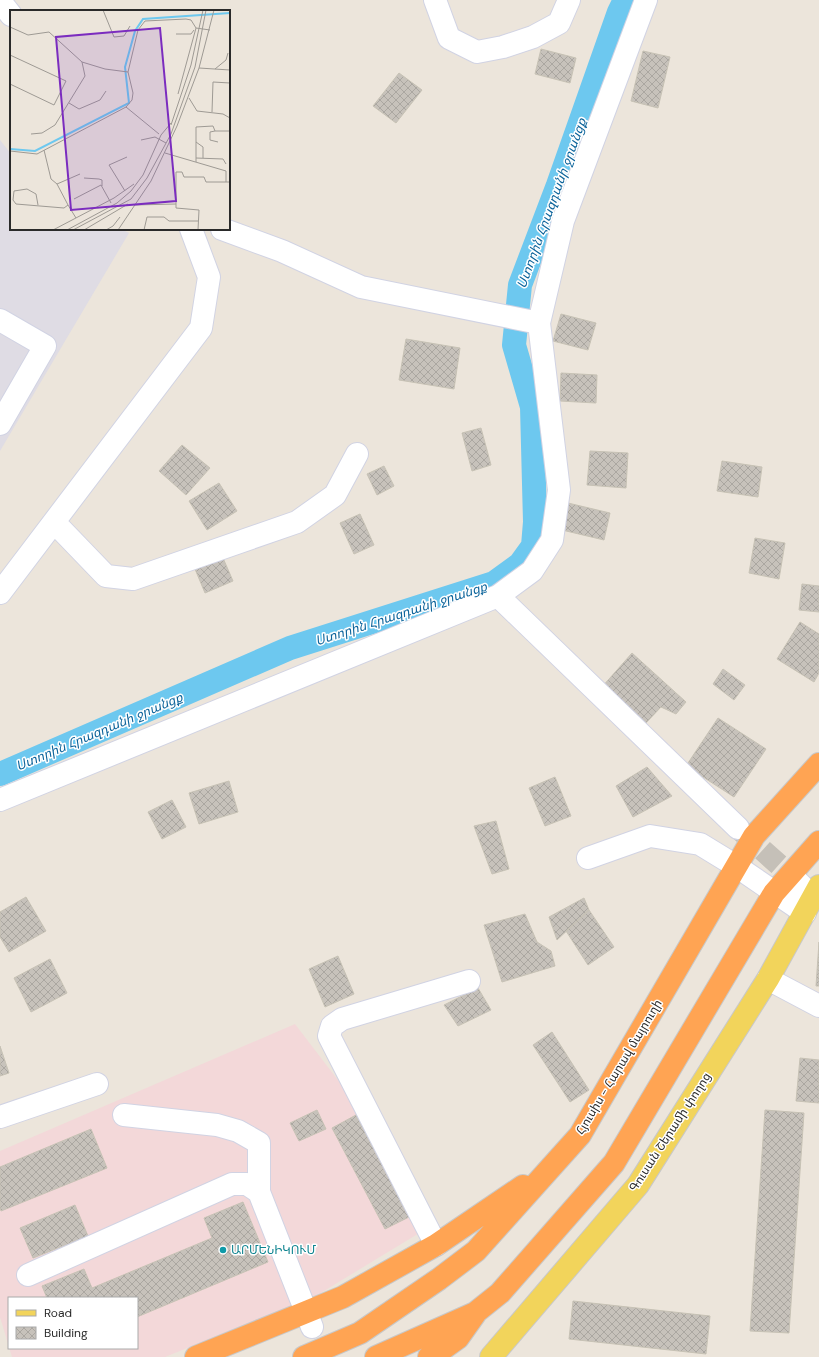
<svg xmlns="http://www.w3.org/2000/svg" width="819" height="1357" font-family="'DM Sans','Noto Sans Armenian',sans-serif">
<defs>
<pattern id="building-cross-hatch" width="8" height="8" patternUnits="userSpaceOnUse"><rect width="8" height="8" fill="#c7c2bb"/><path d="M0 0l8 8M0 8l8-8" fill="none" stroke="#aba7a1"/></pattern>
</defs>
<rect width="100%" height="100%" fill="#ece5db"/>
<path fill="#dfdce4" d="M 0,140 L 11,154 L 11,229 L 121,229 L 129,233 L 0,451 Z"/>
<path fill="#f3d8d9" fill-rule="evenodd" d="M 295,1024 L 360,1109 L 421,1232 L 314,1297 L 165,1357 L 12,1357 L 0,1317 L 0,1151 ZM 9,1298 L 137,1298 L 137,1348 L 9,1348 Z"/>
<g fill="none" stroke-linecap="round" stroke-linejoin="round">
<path stroke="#6dc8ef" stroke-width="24" d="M 0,774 L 290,648 L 494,583 L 520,564 L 533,546 L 535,522 L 532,407 L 514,345 L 520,285 L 558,185 L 619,12 L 625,0"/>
</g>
<path fill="url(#building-cross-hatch)" stroke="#c7c2b5" d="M 541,49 L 576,58 L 570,83 L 535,74 Z
M 643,51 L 670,57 L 658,108 L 631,101 Z
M 399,73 L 422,90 L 396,123 L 373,106 Z
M 561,314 L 596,323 L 588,350 L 553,341 Z
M 406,339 L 460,348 L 454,389 L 399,380 Z
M 561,373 L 597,375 L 596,403 L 560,401 Z
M 481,428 L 491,465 L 472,471 L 462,433 Z
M 182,445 L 210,468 L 186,495 L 159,471 Z
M 590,451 L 628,453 L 626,488 L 587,485 Z
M 722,461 L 762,467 L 758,497 L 717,491 Z
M 384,466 L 394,486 L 377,495 L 367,474 Z
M 219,483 L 237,511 L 207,530 L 189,501 Z
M 568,503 L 610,513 L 604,540 L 562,530 Z
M 360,514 L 374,545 L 354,554 L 340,523 Z
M 755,538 L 785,543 L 779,579 L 749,573 Z
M 223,558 L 233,581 L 205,593 L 195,569 Z
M 802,584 L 819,586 L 819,612 L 799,610 Z
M 800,622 L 819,634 L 819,673 L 814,682 L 777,659 Z
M 632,653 L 686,702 L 676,714 L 661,707 L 644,725 L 602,687 Z
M 723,669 L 745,685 L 734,700 L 713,684 Z
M 718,718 L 766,749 L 734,797 L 686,766 Z
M 647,767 L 672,796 L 633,817 L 616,786 Z
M 555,777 L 571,816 L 545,826 L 529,788 Z
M 229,781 L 238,812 L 199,824 L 189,793 Z
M 172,800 L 186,827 L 162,839 L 148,812 Z
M 496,821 L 509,869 L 492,874 L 474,826 Z
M 26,897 L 46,931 L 9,952 L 0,937 L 0,912 Z
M 584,898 L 589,910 L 557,940 L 549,917 Z
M 589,910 L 614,947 L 588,965 L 566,931 Z
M 525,914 L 537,942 L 551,951 L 555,966 L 502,982 L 484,925 Z
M 819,942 L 819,986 L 816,986 Z
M 338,956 L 354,994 L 325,1007 L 309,969 Z
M 50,959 L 67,993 L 31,1012 L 14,978 Z
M 478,988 L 491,1010 L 458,1026 L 444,1005 Z
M 552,1032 L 589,1090 L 570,1102 L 533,1045 Z
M 0,1046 L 9,1073 L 0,1076 Z
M 800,1058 L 819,1060 L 819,1103 L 796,1101 Z
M 317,1110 L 326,1129 L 299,1141 L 290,1123 Z
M 765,1110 L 804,1113 L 789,1333 L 750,1331 Z
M 356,1115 L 409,1217 L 385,1229 L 332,1128 Z
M 91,1129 L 107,1168 L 1,1211 L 0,1208 L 0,1167 Z
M 243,1202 L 268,1262 L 137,1317 L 137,1298 L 47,1298 L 42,1286 L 84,1269 L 92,1288 L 212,1238 L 204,1218 Z
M 75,1205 L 88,1236 L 33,1258 L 20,1228 Z
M 573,1301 L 710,1316 L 706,1354 L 569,1339 Z"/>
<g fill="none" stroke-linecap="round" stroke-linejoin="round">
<path stroke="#c5c0b8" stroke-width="22" stroke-dasharray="22 11" stroke-linecap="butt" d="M 738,828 L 798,882"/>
<defs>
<path id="minor" d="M 435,0 L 449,38 L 477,52 L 503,47 L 533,37 L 559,23 L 569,0
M 0,1 L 11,15
M 0,320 L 45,346 L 0,424
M 539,323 L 563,221 L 646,0
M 54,522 L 106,576 L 133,579 L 297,522 L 335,495 L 357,454
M 0,593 L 201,328 L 209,277 L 191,229
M 498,596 L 738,828
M 0,800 L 498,596 L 532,571 L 552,540 L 559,490 L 539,323 L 361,287 L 282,251 L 222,229
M 588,858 L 650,836 L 700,844 L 736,866 L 805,913
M 798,882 L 813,897
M 768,979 L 819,1006
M 124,1115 L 217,1125 L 238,1131 L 259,1143 L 259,1192
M 0,1117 L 97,1084
M 436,1245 L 329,1036 L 332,1026 L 342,1019 L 469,981
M 28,1275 L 232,1184 L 247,1184 L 259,1192 L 312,1327"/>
<path id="major" d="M 491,1357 L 638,1185 L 768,979 L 819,886"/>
<path id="highway" d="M 196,1357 L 343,1297 L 436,1245 L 523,1186
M 304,1357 L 360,1333 L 439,1279 L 476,1251 L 580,1135 L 754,836 L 819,764
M 376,1357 L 475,1313 L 500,1293 L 614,1163 L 774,893 L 819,842
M 429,1357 L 437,1353 L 458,1338 L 475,1314"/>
</defs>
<use href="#minor" stroke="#d1d3e3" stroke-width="24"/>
<use href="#major" stroke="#c8c8c8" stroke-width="24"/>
<use href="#highway" stroke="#c8c8c8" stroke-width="24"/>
<use href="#minor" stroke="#fff" stroke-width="22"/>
<use href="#major" stroke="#f2d45b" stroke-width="22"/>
<use href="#highway" stroke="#ffa453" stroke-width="22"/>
</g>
<circle fill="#0f9aa8" stroke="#fff" stroke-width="1.5" cx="223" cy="1250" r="4"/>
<g text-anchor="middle" stroke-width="3" stroke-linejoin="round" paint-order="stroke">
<g font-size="12" fill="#2a2a2a" stroke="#fff">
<text transform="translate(619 1067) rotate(-59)" y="4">Հյուսիս - Հարավ մայրուղի</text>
<text transform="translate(670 1132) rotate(-57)" y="4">Գուսան Շերամի փողոց</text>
</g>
<g font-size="12" fill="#0d838f" stroke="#fff" text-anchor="start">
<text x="231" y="1254">ԱՐՄԵՆԻԿՈՒՄ</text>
</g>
<g font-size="13" font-style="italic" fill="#0c649b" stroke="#fff">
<text transform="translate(551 203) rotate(-70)" y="5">Ստորին Հրազդանի ջրանցք</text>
<text transform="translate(401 613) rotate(-18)" y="5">Ստորին Հրազդանի ջրանցք</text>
<text transform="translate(99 731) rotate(-23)" y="5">Ստորին Հրազդանի ջրանցք</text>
</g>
</g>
<g transform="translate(10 10)">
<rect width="220" height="220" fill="#ece5db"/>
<path fill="none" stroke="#6dc8ef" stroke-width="2" d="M 0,139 L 25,141 L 119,93 L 115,57 L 125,21 L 133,9 L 220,3"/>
<path fill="none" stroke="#9e9a94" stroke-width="1" d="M 93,0 L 104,27 L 114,26 L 120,16M 0,17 L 18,25 L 39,22 L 72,52 L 95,59 L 118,62 L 123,83 L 122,90 L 116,97 L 27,144 L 0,141M 166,24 L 181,24 L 184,20M 0,45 L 56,71 L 44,95 L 0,74M 189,58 L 220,60M 205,59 L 216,50 L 218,43M 118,62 L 128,20 L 135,11 L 176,9 L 181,10 L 186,18 L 200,20M 168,84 L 186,18M 179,88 L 187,101 L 213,104 L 220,108M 59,93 L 69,99 L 90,90 L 96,81M 116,97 L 149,124M 202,102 L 203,72 L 220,73M 161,115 L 181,55 L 193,0M 205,121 L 200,122 L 200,130 L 208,132M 21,124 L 32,123 L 45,115 L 75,66 L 72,52M 131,130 L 145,127 L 156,133M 186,132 L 193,137 L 193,148M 34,140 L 41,169 L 47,174M 155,143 L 216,161 L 216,172M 186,148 L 213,149 L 216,154M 186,152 L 186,117 L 203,116 L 205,121 L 220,121M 74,168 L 89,169 L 92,170 L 92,176M 115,181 L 99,155 L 117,147M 64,189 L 91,175 L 101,193M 28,195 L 26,184 L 17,179 L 4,181 L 3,190 L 6,194 L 54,198 L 58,195 L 47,174 L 70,164M 58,195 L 66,208M 124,195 L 166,194M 43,220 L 104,188 L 124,174M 57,220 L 107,193 L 121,181 L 133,165 L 151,125 L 161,113M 63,220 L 121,189 L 137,168 L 161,124 L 185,57 L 196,0M 74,220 L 118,194M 96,220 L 103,216 L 110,207M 108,220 L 141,171 L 167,116 L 189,58 L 204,0M 134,220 L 137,207 L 154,207 L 159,211 L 188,211M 188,220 L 189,200 L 166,198 L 166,162 L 172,162 L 174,167 L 194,167 L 196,172 L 220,172"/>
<path fill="#7b2cbf" fill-opacity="0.15" stroke="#7b2cbf" stroke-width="2" d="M 150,18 L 166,191 L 61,200 L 46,27 Z"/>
<rect width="220" height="220" fill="none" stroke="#2a2a2a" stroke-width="2"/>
</g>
<rect x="8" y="1297" width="130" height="52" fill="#ffffff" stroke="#aaaaaa"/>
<rect x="16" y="1310" width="20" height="6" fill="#f2d45b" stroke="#aaaaaa"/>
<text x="44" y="1317" font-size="12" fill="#2a2a2a">Road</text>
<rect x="16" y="1327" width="20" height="12" fill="url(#building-cross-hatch)" stroke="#aaaaaa"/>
<text x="44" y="1337" font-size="12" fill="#2a2a2a">Building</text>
</svg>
